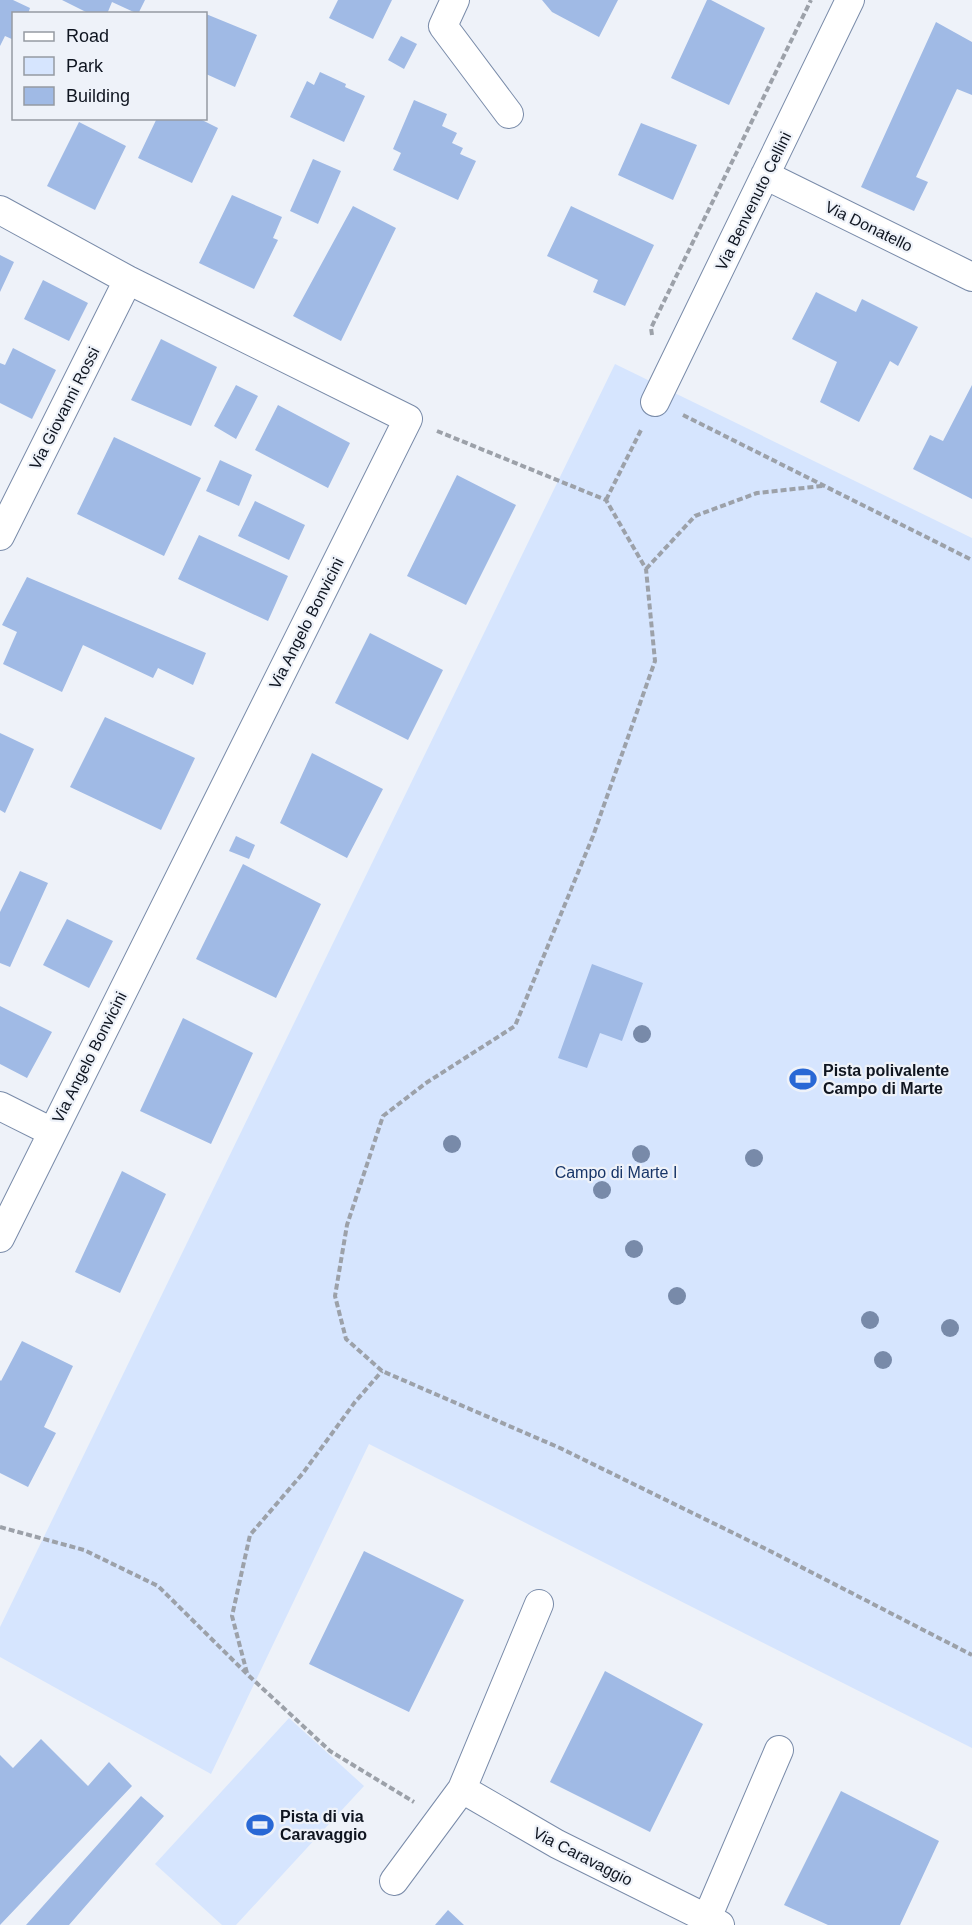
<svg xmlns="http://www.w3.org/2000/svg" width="972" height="1925" font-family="Arial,sans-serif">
<rect width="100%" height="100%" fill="#eef2f9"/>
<path fill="#d6e5fe" d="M 615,364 L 972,538 L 972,1748 L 369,1444 L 211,1774 L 0,1657 L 0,1627 Z
M 289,1718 L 364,1786 L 236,1925 L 222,1925 L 155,1864 Z"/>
<path fill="#a0bae5" d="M 0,0 L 13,0 L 30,8 L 28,14 L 14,14 L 14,40 L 5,36 L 0,46 Z
M 62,0 L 145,0 L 138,14 L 112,2 L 107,14 L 90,14 Z
M 338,0 L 392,0 L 373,39 L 329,18 Z
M 542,0 L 618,0 L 599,37 L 552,12 Z
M 707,0 L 711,0 L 765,28 L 729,105 L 671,78 Z
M 206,14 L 257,35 L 235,87 L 206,74 Z
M 936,22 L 972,42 L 972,95 L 957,89 L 916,177 L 928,182 L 914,211 L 861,187 Z
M 401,36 L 417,44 L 404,69 L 388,60 Z
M 320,72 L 346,84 L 345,87 L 365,96 L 344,142 L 290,117 L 307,81 L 314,85 Z
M 414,100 L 447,114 L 442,126 L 457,133 L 452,143 L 463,148 L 460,154 L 476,161 L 458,200 L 393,170 L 401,153 L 393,149 Z
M 157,118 L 198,118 L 218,128 L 192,183 L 138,158 Z
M 79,122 L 126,146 L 95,210 L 47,186 Z
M 641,123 L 697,145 L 673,200 L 618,175 Z
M 313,159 L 341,171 L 318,224 L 290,211 Z
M 232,195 L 282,217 L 273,238 L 278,240 L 254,289 L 199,263 Z
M 353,206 L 396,228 L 341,341 L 293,316 Z
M 571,206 L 654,245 L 625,306 L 593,292 L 598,280 L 547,256 Z
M 0,255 L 14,262 L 0,292 Z
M 43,280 L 88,303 L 69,341 L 24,319 Z
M 816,292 L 856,312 L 862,299 L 918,327 L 898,366 L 890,361 L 859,422 L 820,402 L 837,362 L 792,339 Z
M 161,339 L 217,367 L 191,426 L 131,400 Z
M 13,348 L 56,370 L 32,419 L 0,403 L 0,363 L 5,365 Z
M 236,385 L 258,396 L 236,439 L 214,426 Z
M 972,385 L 972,499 L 913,469 L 930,435 L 943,441 Z
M 278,405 L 350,443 L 328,488 L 255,450 Z
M 114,437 L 201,478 L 164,556 L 77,514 Z
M 220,460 L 252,475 L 239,506 L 206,491 Z
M 457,475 L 516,505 L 466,605 L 407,576 Z
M 255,501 L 305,525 L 289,560 L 238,536 Z
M 199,535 L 288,576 L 268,621 L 178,579 Z
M 27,577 L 206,653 L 193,685 L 158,668 L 153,678 L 83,645 L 62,692 L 3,664 L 17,632 L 2,625 Z
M 370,633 L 443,670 L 408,740 L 335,703 Z
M 105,717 L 195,758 L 161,830 L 70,787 Z
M 0,733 L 34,749 L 5,813 L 0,810 Z
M 312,753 L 383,789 L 347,858 L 280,823 Z
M 236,836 L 255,845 L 249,859 L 229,851 Z
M 243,864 L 321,904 L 276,998 L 196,959 Z
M 20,871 L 48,883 L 10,967 L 0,963 L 0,912 Z
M 67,919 L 113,941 L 89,988 L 43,965 Z
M 592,964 L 643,983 L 622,1041 L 600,1033 L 587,1068 L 558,1058 Z
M 0,1006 L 52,1032 L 27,1078 L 0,1064 Z
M 183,1018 L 253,1053 L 211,1144 L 140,1111 Z
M 122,1171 L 166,1194 L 120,1293 L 75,1272 Z
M 22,1341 L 73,1366 L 44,1427 L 56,1433 L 28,1487 L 0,1473 L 0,1380 L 1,1381 Z
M 364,1551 L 464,1600 L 409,1712 L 309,1664 Z
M 605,1671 L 703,1724 L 650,1832 L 550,1782 Z
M 41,1739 L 88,1786 L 109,1762 L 132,1786 L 0,1925 L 0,1755 L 13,1768 Z
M 841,1791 L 939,1841 L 900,1925 L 828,1925 L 784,1905 Z
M 141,1796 L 164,1816 L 69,1925 L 26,1925 Z
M 448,1910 L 464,1925 L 435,1925 Z"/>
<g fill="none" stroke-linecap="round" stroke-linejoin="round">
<defs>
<path id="street" d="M 455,0 L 443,26 L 509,114
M 765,175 L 972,277
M 0,210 L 128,280 L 408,419 L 0,1238
M 655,402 L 850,0
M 0,536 L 128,280
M 0,1106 L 52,1132
M 462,1789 L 557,1844 L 720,1925
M 394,1881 L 462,1789 L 539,1604
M 707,1918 L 779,1750"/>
</defs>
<use href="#street" stroke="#798ba9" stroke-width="30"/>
<path stroke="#9ca1a9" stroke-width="4" stroke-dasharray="6 3" stroke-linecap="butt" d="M 652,335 L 651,328 L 811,0
M 683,415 L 972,560
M 437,431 L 606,500 L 646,569 L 655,661 L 593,836 L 515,1026 L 426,1083 L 383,1116 L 347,1225 L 335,1296 L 346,1339 L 382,1371 L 560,1448 L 770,1551 L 972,1655
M 606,500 L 642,428
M 646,569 L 695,516 L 757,493 L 822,486
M 0,1527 L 84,1550 L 158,1586 L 247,1674 L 330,1751 L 414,1802
M 247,1673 L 232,1616 L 250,1535 L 303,1473 L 355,1402 L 382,1371"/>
<use href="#street" stroke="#fff" stroke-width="28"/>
</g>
<g fill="#788aa9">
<circle cx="642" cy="1034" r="9"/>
<circle cx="452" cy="1144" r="9"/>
<circle cx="641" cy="1154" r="9"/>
<circle cx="754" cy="1158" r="9"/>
<circle cx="602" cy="1190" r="9"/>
<circle cx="634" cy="1249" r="9"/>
<circle cx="677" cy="1296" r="9"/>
<circle cx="870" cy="1320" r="9"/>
<circle cx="950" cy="1328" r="9"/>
<circle cx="883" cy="1360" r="9"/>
</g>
<defs>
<symbol id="stadium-bare" viewBox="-9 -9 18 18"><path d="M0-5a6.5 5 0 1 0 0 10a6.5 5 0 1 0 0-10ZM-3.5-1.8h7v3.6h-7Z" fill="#2968d5" stroke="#eef2f9" stroke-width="2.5" paint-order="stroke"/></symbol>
</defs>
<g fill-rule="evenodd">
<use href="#stadium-bare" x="784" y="1060" width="38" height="38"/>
<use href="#stadium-bare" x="241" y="1806" width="38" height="38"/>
</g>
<g text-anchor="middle" stroke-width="4.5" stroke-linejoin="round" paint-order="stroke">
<g font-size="16" fill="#0f1520" stroke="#eef2f9">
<text transform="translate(753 201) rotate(-64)" y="6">Via Benvenuto Cellini</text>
<text transform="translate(869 226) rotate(26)" y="6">Via Donatello</text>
<text transform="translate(64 408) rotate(-63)" y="6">Via Giovanni Rossi</text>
<text transform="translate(306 623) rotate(-63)" y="6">Via Angelo Bonvicini</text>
<text transform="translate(89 1057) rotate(-63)" y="6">Via Angelo Bonvicini</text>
<text transform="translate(583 1856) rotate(27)" y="6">Via Caravaggio</text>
</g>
<g font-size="16" font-weight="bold" fill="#0f1520" stroke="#eef2f9" text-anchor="start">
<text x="823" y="1076">Pista polivalente<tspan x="823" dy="18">Campo di Marte</tspan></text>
<text x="280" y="1822">Pista di via<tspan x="280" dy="18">Caravaggio</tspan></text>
</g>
<g font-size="16" fill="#173568" stroke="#eef2f9">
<text x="616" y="1178">Campo di Marte I</text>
</g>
</g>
<rect x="12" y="12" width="195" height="108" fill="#eef2f9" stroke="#959aa2" stroke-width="1.5"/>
<rect x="24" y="32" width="30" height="9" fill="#ffffff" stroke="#959aa2" stroke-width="1.5"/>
<text x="66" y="42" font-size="18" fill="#0f1520">Road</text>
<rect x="24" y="57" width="30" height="18" fill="#d6e5fe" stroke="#959aa2" stroke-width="1.5"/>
<text x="66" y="72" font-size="18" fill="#0f1520">Park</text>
<rect x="24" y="87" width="30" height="18" fill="#a0bae5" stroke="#959aa2" stroke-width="1.5"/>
<text x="66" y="102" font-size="18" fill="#0f1520">Building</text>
</svg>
